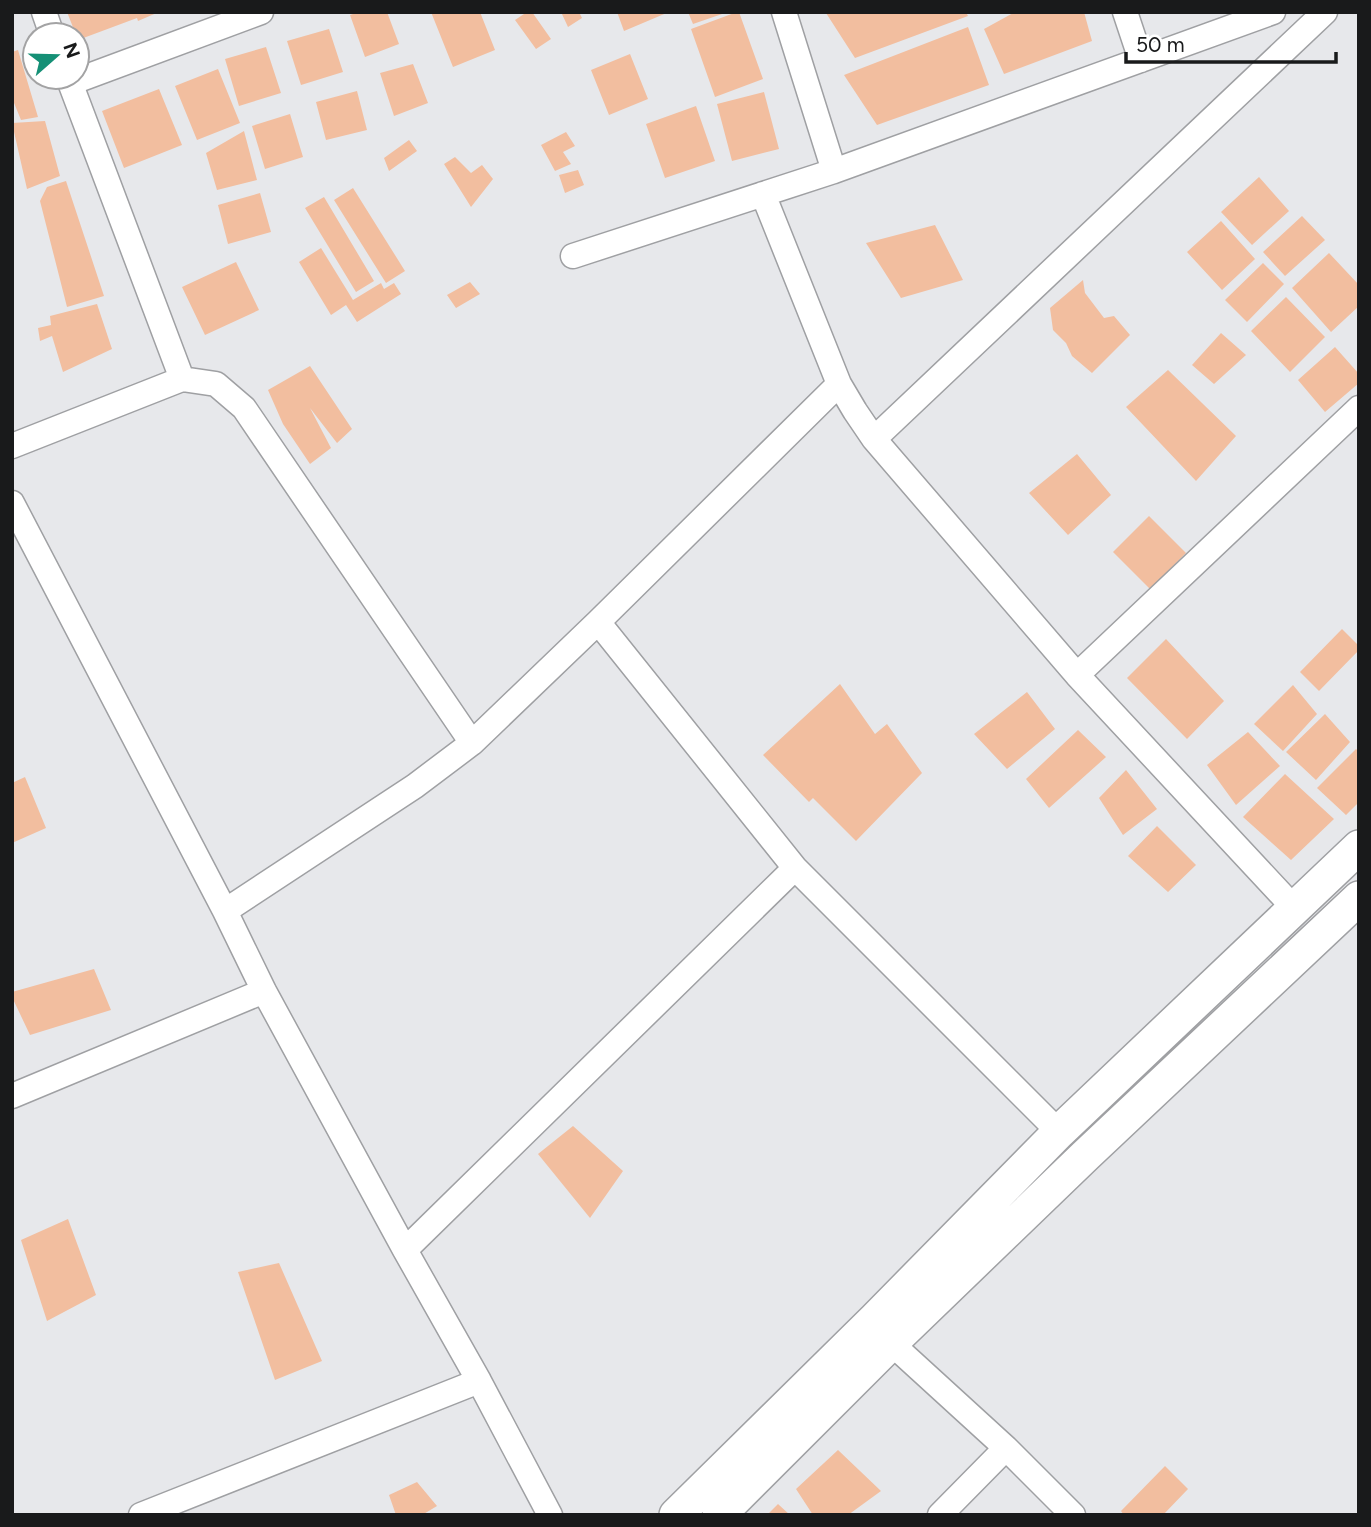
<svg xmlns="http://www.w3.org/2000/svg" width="1371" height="1527" font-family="Figtree,sans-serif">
<rect width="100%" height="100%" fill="#e7e8eb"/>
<path fill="#f2be9f" d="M 67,12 L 159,12 L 138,21 L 137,18 L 78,40 Z
M 359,12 L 387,12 L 399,44 L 365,57 L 350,15 Z
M 431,12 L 480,12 L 495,50 L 453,67 Z
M 527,12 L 532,12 L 551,39 L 536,49 L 515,20 Z
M 561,12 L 579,12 L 582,18 L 568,27 Z
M 617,12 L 669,12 L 624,31 Z
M 688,12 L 725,12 L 725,13 L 693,24 Z
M 737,12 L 739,12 L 763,79 L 715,97 L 691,29 Z
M 828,12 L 966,12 L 968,16 L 855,58 L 826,13 Z
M 1015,12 L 1084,12 L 1092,41 L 1004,74 L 984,29 Z
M 968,27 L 989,85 L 877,125 L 844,75 Z
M 329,29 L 343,72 L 301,85 L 287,41 Z
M 266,47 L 281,93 L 239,106 L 225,59 Z
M 18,50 L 38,117 L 21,120 L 12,98 L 12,52 Z
M 630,54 L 648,99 L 609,115 L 591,70 Z
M 413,64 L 428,103 L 394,116 L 380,73 Z
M 218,69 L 240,123 L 197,140 L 175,86 Z
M 159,89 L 182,145 L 124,168 L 102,111 Z
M 357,91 L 367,130 L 326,140 L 316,102 Z
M 764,92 L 779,149 L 732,161 L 717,104 Z
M 696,106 L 715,161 L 665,178 L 646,124 Z
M 290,114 L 303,157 L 265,169 L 252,126 Z
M 45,121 L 60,176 L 27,189 L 12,123 Z
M 244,131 L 257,180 L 217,190 L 206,153 Z
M 566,132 L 575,146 L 563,152 L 571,164 L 555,171 L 541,145 Z
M 409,140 L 417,151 L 389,171 L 384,158 Z
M 455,157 L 471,173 L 482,165 L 493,179 L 471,207 L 444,164 Z
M 578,170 L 584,185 L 565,193 L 559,175 Z
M 1259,177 L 1289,211 L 1252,245 L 1221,212 Z
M 66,181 L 104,296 L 67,307 L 40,201 L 47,187 Z
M 353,188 L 405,271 L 386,283 L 334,200 Z
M 260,193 L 271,232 L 228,244 L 218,205 Z
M 324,197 L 374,281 L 356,292 L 305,208 Z
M 1302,216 L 1325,240 L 1285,276 L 1263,252 Z
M 1221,221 L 1255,259 L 1222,290 L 1187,252 Z
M 935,225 L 963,280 L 901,298 L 866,243 Z
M 321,248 L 353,300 L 381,283 L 384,289 L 394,283 L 401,294 L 357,322 L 346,305 L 331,315 L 299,262 Z
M 1329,253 L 1359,285 L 1359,306 L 1331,332 L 1292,288 Z
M 236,262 L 259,310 L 205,335 L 182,287 Z
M 1263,263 L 1284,284 L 1247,322 L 1225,300 Z
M 1083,280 L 1085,293 L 1104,318 L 1114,316 L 1130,335 L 1092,373 L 1072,356 L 1066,343 L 1053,330 L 1050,308 Z
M 470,282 L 480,294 L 456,308 L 447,295 Z
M 1286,297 L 1325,337 L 1290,372 L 1251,331 Z
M 97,304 L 112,349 L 63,372 L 52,336 L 40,341 L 38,328 L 51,325 L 50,316 Z
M 1221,333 L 1246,355 L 1214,384 L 1192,365 Z
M 1335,347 L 1359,374 L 1359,383 L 1325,412 L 1298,380 Z
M 310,366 L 352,429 L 337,443 L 310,408 L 331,448 L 310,464 L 283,424 L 268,390 Z
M 1168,370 L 1236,436 L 1196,481 L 1126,407 Z
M 1077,454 L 1111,495 L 1068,535 L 1029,493 Z
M 1149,516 L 1186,553 L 1150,589 L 1113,552 Z
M 1342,629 L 1359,646 L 1359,650 L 1319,691 L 1300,672 Z
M 1166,639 L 1224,701 L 1187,739 L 1127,678 Z
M 840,684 L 875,734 L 887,724 L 922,773 L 856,841 L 813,798 L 809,802 L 763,755 Z
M 1293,685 L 1317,714 L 1283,751 L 1254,724 Z
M 1027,692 L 1055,729 L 1007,769 L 974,734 Z
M 1325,714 L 1350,742 L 1316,780 L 1286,752 Z
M 1078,730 L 1106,757 L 1049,808 L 1026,779 Z
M 1248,732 L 1280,766 L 1236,805 L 1207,765 Z
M 1356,749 L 1359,752 L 1359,802 L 1346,815 L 1317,788 Z
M 1126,770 L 1157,809 L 1123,835 L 1099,798 Z
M 1285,774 L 1334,819 L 1291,860 L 1243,817 Z
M 25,777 L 46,828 L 12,843 L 12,783 Z
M 1157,826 L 1196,865 L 1168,892 L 1128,856 Z
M 94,969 L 111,1010 L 30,1035 L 12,997 L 12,992 Z
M 573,1126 L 623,1171 L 590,1218 L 538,1154 Z
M 68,1219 L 96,1295 L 47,1321 L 21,1240 Z
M 279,1263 L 322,1361 L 275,1380 L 238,1272 Z
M 838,1450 L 881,1491 L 848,1515 L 813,1515 L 796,1489 Z
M 1165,1466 L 1188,1489 L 1163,1515 L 1124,1515 L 1121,1511 Z
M 417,1482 L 437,1506 L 422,1515 L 396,1515 L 389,1495 Z
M 778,1504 L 790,1515 L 767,1515 Z"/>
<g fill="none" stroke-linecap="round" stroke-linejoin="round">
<defs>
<path id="street" d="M 44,12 L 52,35
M 784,12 L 834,171
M 1125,12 L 1141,60
M 68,77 L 182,379
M 70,83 L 261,12
M 763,194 L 839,384 L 855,411 L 874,439 L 1077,675 L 1294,908
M 573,256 L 834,171 L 1273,12
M 874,439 L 1325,12
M 12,446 L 182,379 L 216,384 L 244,408 L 472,743
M 12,503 L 225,911 L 264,991 L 405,1250 L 479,1381 L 550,1515
M 598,622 L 795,868 L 1059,1132
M 1077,675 L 1359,408
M 225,911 L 415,786 L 472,743 L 598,622 L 839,384
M 12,1096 L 264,991
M 405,1250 L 795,868
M 891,1343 L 1006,1448 L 1073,1515
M 141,1515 L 479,1381
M 940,1515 L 1006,1448"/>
<path id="secondary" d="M 676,1515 L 875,1319 L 1059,1132 L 1359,847
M 719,1515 L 891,1343 L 1085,1156 L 1359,898"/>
</defs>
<use href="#street" stroke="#9fa0a3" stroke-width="27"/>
<use href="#secondary" stroke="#9fa0a3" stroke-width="36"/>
<use href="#street" stroke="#fff" stroke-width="24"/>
<use href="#secondary" stroke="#fff" stroke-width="33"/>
</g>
<rect width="1371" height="1527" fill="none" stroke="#191a1b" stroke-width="28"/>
<g transform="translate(56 56) rotate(70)"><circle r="33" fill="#ffffff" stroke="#a3a3a4" stroke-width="2"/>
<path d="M0-5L12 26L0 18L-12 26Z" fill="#159076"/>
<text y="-10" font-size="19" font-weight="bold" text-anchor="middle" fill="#191a1b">N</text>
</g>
<path d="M1126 52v10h210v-10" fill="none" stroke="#191a1b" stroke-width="3.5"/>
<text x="1136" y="52" font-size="21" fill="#191a1b" stroke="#ffffff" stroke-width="5" paint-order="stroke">50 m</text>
</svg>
